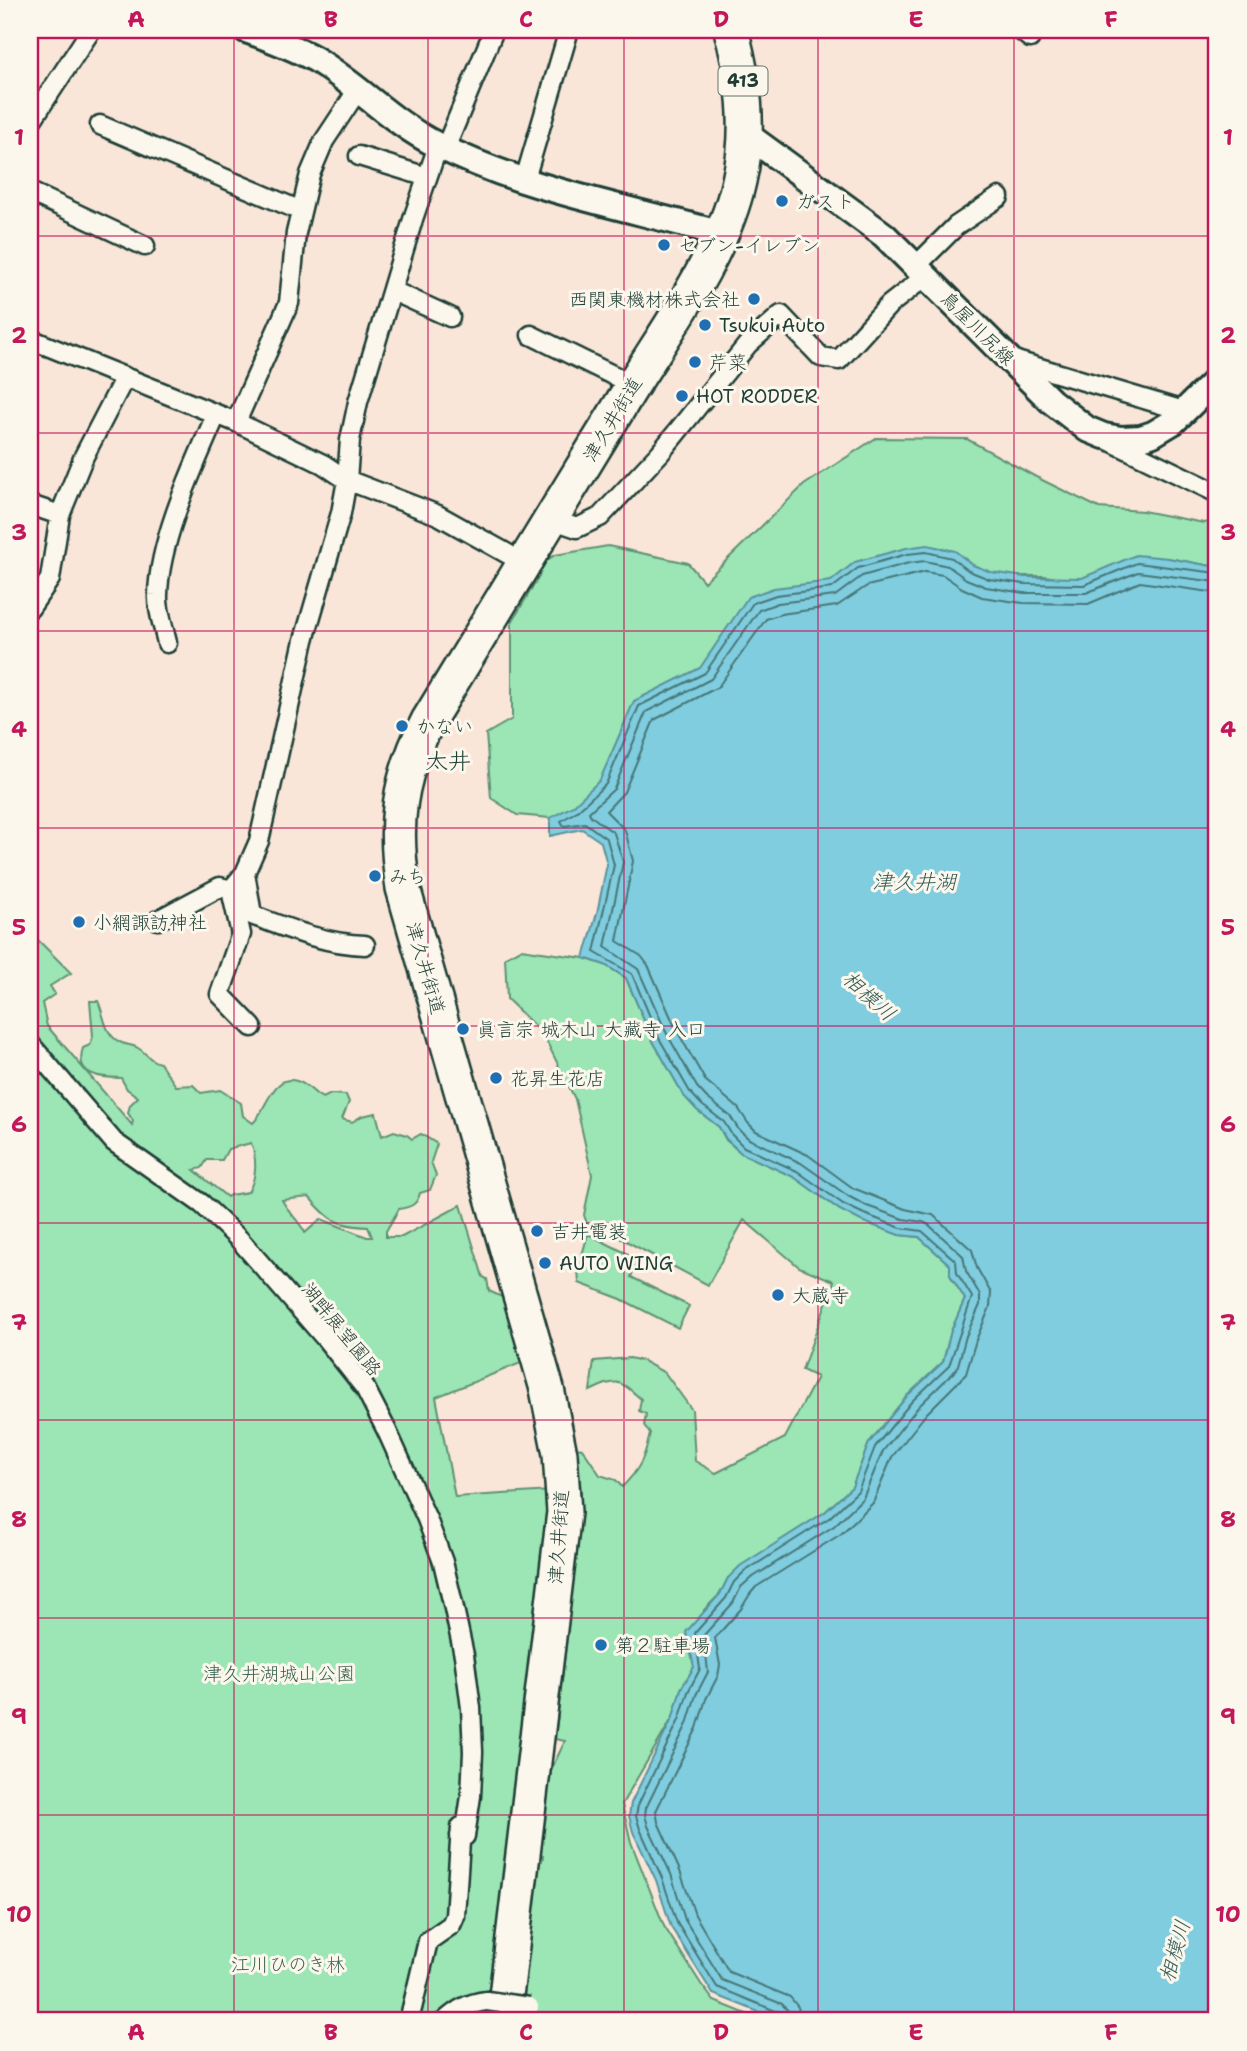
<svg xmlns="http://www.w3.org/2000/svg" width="1247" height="2051" font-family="'Shantell Sans','Klee One',sans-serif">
<rect width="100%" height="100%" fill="#fae6d9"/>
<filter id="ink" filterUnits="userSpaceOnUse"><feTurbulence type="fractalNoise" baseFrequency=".0143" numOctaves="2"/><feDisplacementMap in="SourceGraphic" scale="14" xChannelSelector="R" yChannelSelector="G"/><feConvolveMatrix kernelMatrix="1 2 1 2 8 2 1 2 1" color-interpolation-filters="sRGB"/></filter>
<g filter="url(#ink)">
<path fill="#9ce5b4" stroke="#5e9174" stroke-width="2" fill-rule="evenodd" d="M 876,438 L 967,439 L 1036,477 L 1099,508 L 1143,511 L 1204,523 L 1217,521 L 1217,567 L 1168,558 L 1081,582 L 1045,576 L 990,576 L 829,585 L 699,671 L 599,784 L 571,809 L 550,818 L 517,815 L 491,798 L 486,734 L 512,719 L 512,622 L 539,576 L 544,562 L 555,555 L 608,546 L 688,563 L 704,582 L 804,485 Z
M 30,932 L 71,973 L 50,986 L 55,994 L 42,1003 L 47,1026 L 132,1125 L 133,1121 L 128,1113 L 130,1105 L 138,1097 L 127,1089 L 121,1078 C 101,1078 74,1076 83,1048 L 90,1045 L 93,1036 L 90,1001 L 98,1001 C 105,1016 104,1036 122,1043 C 127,1045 133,1045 138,1048 C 147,1053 149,1061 160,1063 L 176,1086 L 193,1085 L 201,1093 L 220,1090 L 241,1103 L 243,1116 L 253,1123 C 267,1111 273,1065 305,1085 C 312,1089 315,1095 323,1098 L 331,1094 L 346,1095 L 349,1102 L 342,1119 L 352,1122 L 362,1116 L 376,1113 L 382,1136 L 394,1131 L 407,1135 L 412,1139 L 421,1134 L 437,1144 L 431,1162 L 436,1175 L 430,1190 L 420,1193 C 417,1205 411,1207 399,1209 L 386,1231 L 386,1237 L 402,1237 L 461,1205 L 483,1277 L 487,1279 L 489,1291 L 504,1298 L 521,1363 L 436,1397 L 455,1497 L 551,1491 L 487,2021 L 30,2021 ZM 251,1143 C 257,1159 257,1178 248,1192 L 230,1195 L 227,1197 L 194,1170 L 202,1168 L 207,1160 L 222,1160 L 228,1149 ZM 309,1197 C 330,1221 335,1225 368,1227 L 372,1237 L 367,1237 L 321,1219 L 305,1233 C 302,1224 288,1212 282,1200 Z
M 521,949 L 584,958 L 605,965 L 626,978 L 653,1041 L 684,1096 L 697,1110 L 719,1127 L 726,1140 L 741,1153 L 794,1177 L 840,1210 L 899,1235 L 919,1237 L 950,1265 L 950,1275 L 965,1299 L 951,1331 L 943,1362 L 907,1396 L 869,1443 L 852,1487 L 825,1512 L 728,1578 L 720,1594 L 704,1610 L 694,1667 L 681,1689 L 673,1717 L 622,1804 L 631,1842 L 664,1926 L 701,1984 L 714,2001 L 764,2021 L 626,2021 L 617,2013 L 619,2021 L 519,2021 L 539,1861 L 542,1861 L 543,1856 L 540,1854 L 551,1770 L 565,1741 L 555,1739 L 580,1523 L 581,1493 L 576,1447 L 582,1448 L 600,1475 L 616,1480 L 622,1487 C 640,1469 644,1459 650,1434 L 644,1425 L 646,1414 L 639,1411 L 641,1399 C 618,1379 618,1378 590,1391 L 594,1361 L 630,1358 L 643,1361 L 665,1373 L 692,1410 L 695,1461 L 716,1473 L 785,1438 L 817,1377 L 802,1370 L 834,1281 L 799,1267 L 744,1220 L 708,1285 L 613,1234 L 587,1224 L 584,1215 L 592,1175 L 575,1099 L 543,1034 L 507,999 L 505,957 Z
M 588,1234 L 638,1259 L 631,1277 L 689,1306 L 678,1328 L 621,1299 L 579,1283 L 578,1269 Z"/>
<path fill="#80cddf" stroke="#59939b" stroke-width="2" d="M 927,545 L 955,551 L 973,565 L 991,572 L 1025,577 L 1082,578 L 1136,555 L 1168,558 L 1217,567 L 1217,2021 L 782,2021 L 713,1994 L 671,1927 L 656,1880 L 633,1832 L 629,1816 L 631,1803 L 673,1717 L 681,1689 L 694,1667 L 686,1632 L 720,1594 L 728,1578 L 740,1566 L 825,1512 L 852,1487 L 869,1443 L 907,1396 L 943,1362 L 951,1331 L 965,1299 L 950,1275 L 950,1265 L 919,1237 L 899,1235 L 861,1221 L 840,1210 L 794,1177 L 741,1153 L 726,1139 L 719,1127 L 697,1110 L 684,1096 L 653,1041 L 626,978 L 605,965 L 584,958 L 597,913 L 607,864 L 601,842 L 582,829 L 550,836 L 550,818 L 573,806 L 600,780 L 634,701 L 700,668 L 748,597 L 774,588 L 831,581 L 855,562 L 906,548 Z"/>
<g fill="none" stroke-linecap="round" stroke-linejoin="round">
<path stroke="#467778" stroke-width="2" d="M 782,2021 L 778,2012 L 717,1987 L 677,1923 L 662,1878 L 640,1829 L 636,1816 L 638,1805 L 679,1720 L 688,1692 L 700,1669 L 695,1633 L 726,1598 L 734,1582 L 744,1572 L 829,1518 L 858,1491 L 875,1447 L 912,1401 L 949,1366 L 972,1297 L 957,1273 L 956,1261 L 922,1231 L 901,1228 L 864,1214 L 843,1204 L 797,1171 L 744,1147 L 732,1135 L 724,1122 L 702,1105 L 690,1092 L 659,1038 L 632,974 L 594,952 L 614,865 L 607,839 L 585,823 L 564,826 L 561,821 L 577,811 L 606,784 L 639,706 L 705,673 L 753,603 L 776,595 L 832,588 L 858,568 L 907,554 L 926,552 L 952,558 L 969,571 L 989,579 L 1024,584 L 1084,585 L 1137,563 L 1217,573
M 791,2021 L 789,2012 L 782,2004 L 722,1980 L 685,1920 L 671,1874 L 648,1826 L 645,1815 L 646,1808 L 687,1724 L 696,1695 L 708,1672 L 704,1635 L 733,1603 L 741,1587 L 750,1579 L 834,1526 L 863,1498 L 883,1451 L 918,1407 L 957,1369 L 966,1336 L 980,1305 L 980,1295 L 966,1271 L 963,1256 L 929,1225 L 923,1222 L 903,1219 L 867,1206 L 848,1196 L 801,1163 L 749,1139 L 739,1130 L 730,1116 L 707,1098 L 697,1087 L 667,1034 L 638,969 L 605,947 L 623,862 L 614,833 L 591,816 L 589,812 L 614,789 L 646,712 L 711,679 L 759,610 L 778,603 L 835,596 L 862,576 L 909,563 L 925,561 L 948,566 L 966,579 L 986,587 L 1024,593 L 1086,593 L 1138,572 L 1217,582
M 801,2021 L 798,2007 L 790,1997 L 729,1972 L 695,1915 L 680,1871 L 658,1822 L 656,1811 L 697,1728 L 706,1699 L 718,1676 L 720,1665 L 715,1638 L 741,1609 L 750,1594 L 756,1587 L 841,1534 L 873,1503 L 892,1457 L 926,1414 L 966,1374 L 976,1340 L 990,1307 L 991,1293 L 977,1268 L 972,1250 L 933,1215 L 905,1209 L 853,1188 L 808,1155 L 756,1131 L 748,1123 L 738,1108 L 705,1080 L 676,1029 L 648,965 L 641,956 L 617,941 L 633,861 L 625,830 L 606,811 L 624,792 L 654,720 L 718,687 L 766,619 L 781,614 L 837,606 L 867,586 L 925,572 L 943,575 L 962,588 L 982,597 L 1023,603 L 1088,604 L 1140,582 L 1217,593"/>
<defs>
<path id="street" d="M 1020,30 L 1030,38
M 30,123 L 91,30
M 100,125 L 301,211
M 445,149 L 494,30
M 359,156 L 427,177
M 525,179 L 569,30
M 30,192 L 145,246
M 916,266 L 956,226 L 999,197
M 393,291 L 450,317
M 531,335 L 633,385
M 30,339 L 236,422 L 323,464 L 347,480 L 438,515 L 524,563
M 1010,359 L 1184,411
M 236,422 L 289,303 L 296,233 L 310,174 L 324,141 L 357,91
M 1110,441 L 1217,493
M 30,505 L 60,515
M 551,519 L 577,528 L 600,517 L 660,453 L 748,344 L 781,315 L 821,357 L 839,360 L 889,305 L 926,276
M 30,608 L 50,579 L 60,515 L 84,456 L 125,377
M 167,643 C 164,628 157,610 158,595 C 159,540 194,466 216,415
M 245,873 L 252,915 C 289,929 325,944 365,945
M 158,920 L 220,887 L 231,890
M 252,1027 L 220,994 L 241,934 L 231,890 L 245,873 L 259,841 L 304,640 L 341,513 L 347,480 L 350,440 L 358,402 L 414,216 L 438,146
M 30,1044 L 114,1142 L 202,1204 L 239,1239 L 326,1339 L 365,1388 L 387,1431 L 427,1519 L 443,1562 L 453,1604 L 464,1655 L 471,1708 L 473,1752 L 471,1796 L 465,1836 L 460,1836
M 409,2021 L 428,1941 L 451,1925 L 455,1916 L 461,1827
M 445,2021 C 458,2009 469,2003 487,2001"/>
<path id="secondary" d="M 246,30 C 269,38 293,47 315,59 C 358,85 391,122 437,145 C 526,190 627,207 722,234
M 746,134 L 884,235 L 1051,401 L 1087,429 L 1104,436 L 1121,439 L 1141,438 L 1153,434 L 1173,422 L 1217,379"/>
<path id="highway" d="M 503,2021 L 564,1512 L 560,1454 L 547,1389 L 403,888 C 393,825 398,779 428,721 C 495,611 562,501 629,391 C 668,328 723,254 739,181 C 751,130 745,80 731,30"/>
</defs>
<use href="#street" stroke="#1f3d34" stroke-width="23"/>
<use href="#secondary" stroke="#1f3d34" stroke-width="30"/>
<use href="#highway" stroke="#1f3d34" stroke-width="38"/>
<use href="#street" stroke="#fbf7ec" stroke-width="18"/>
<use href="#secondary" stroke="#fbf7ec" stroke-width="24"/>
<use href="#highway" stroke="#fbf7ec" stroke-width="33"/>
<defs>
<path id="street-bridge" d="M 487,2001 L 529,2007"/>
</defs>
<use href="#street-bridge" stroke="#1f3d34" stroke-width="23" stroke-linecap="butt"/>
<use href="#street-bridge" stroke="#fbf7ec" stroke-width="18"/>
</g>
</g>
<path fill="none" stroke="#c2185b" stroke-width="2" stroke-opacity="0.55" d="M 234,30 L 234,2021M 428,30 L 428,2021M 624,30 L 624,2021M 818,30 L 818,2021M 1014,30 L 1014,2021M 30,236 L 1217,236M 30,433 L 1217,433M 30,631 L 1217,631M 30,828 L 1217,828M 30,1026 L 1217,1026M 30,1223 L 1217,1223M 30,1420 L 1217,1420M 30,1618 L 1217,1618M 30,1815 L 1217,1815"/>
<g fill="#1f6fb2" stroke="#fbf7ec" stroke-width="2.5">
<circle cx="782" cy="201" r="7"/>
<circle cx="664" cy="245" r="7"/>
<circle cx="754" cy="299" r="7"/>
<circle cx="705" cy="325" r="7"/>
<circle cx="695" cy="362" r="7"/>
<circle cx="682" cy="396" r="7"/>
<circle cx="402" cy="726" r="7"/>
<circle cx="375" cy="876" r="7"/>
<circle cx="79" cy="922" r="7"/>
<circle cx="463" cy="1029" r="7"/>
<circle cx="496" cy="1078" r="7"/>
<circle cx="537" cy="1231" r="7"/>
<circle cx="545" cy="1263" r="7"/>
<circle cx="778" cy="1295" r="7"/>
<circle cx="601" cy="1645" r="7"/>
</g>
<g text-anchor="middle" stroke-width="6" stroke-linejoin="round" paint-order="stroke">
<rect fill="#fbf7ec" stroke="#61756b" stroke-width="2" x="718.5" y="66.5" width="49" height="29" rx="5"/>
<g font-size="18" font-weight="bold" fill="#1f3d34">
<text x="743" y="87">413</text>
</g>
<g font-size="19" fill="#1f3d34" stroke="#fbf7ec" text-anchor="start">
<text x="796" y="208">ガスト</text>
<text x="678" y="252">セブン-イレブン</text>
<text x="740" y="306" text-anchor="end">西関東機材株式会社</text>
<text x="719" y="332">Tsukui Auto</text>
<text x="709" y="369">芹菜</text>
<text x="696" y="403">HOT RODDER</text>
<text x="416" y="733">かない</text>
<text x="389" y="883">みち</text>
<text x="93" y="929">小網諏訪神社</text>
<text x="477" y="1036">眞言宗 城木山 大藏寺 入口</text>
<text x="510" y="1085">花昇生花店</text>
<text x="551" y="1238">吉井電装</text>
<text x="559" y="1270">AUTO WING</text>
<text x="792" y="1302">大蔵寺</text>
<text x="615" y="1652">第２駐車場</text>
</g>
<g font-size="19" fill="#1f3d34" stroke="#fbf7ec">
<text transform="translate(978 328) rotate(45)" y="7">鳥屋川尻線</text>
<text transform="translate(612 419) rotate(-59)" y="7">津久井街道</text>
<text transform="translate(426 968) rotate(74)" y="7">津久井街道</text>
<text transform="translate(342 1329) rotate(51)" y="7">湖畔展望園路</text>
<text transform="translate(558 1537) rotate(-86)" y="7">津久井街道</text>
</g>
<g font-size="19" fill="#385f4e" stroke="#fbf7ec">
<text x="279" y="1680">津久井湖城山公園</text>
<text x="288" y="1971">江川ひのき林</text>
</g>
<g font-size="21" font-style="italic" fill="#325a56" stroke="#fbf7ec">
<text x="914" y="889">津久井湖</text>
<text transform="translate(869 996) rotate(42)" y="7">相模川</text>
<text transform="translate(1175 1951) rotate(-74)" y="7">相模川</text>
</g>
<g font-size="23" fill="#1f3d34" stroke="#fbf7ec">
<text x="448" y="769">太井</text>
</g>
</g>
<rect width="1247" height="2051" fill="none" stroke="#fbf7ec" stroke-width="77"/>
<rect x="38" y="38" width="1170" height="1974" fill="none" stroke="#c2185b" stroke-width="2.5"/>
<g font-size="23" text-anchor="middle" font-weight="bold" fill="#c2185b">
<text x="136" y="27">A</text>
<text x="331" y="27">B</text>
<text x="526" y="27">C</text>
<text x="721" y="27">D</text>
<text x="916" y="27">E</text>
<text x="1111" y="27">F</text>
<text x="19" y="145">1</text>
<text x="1228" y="145">1</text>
<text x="19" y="343">2</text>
<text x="1228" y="343">2</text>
<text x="19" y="540">3</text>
<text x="1228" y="540">3</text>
<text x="19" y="737">4</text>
<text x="1228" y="737">4</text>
<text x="19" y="935">5</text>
<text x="1228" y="935">5</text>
<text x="19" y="1132">6</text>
<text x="1228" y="1132">6</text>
<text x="19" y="1330">7</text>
<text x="1228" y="1330">7</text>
<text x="19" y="1527">8</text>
<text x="1228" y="1527">8</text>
<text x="19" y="1724">9</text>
<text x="1228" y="1724">9</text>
<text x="19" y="1922">10</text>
<text x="1228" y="1922">10</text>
<text x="136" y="2040">A</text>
<text x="331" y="2040">B</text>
<text x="526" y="2040">C</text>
<text x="721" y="2040">D</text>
<text x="916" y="2040">E</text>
<text x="1111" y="2040">F</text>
</g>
</svg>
